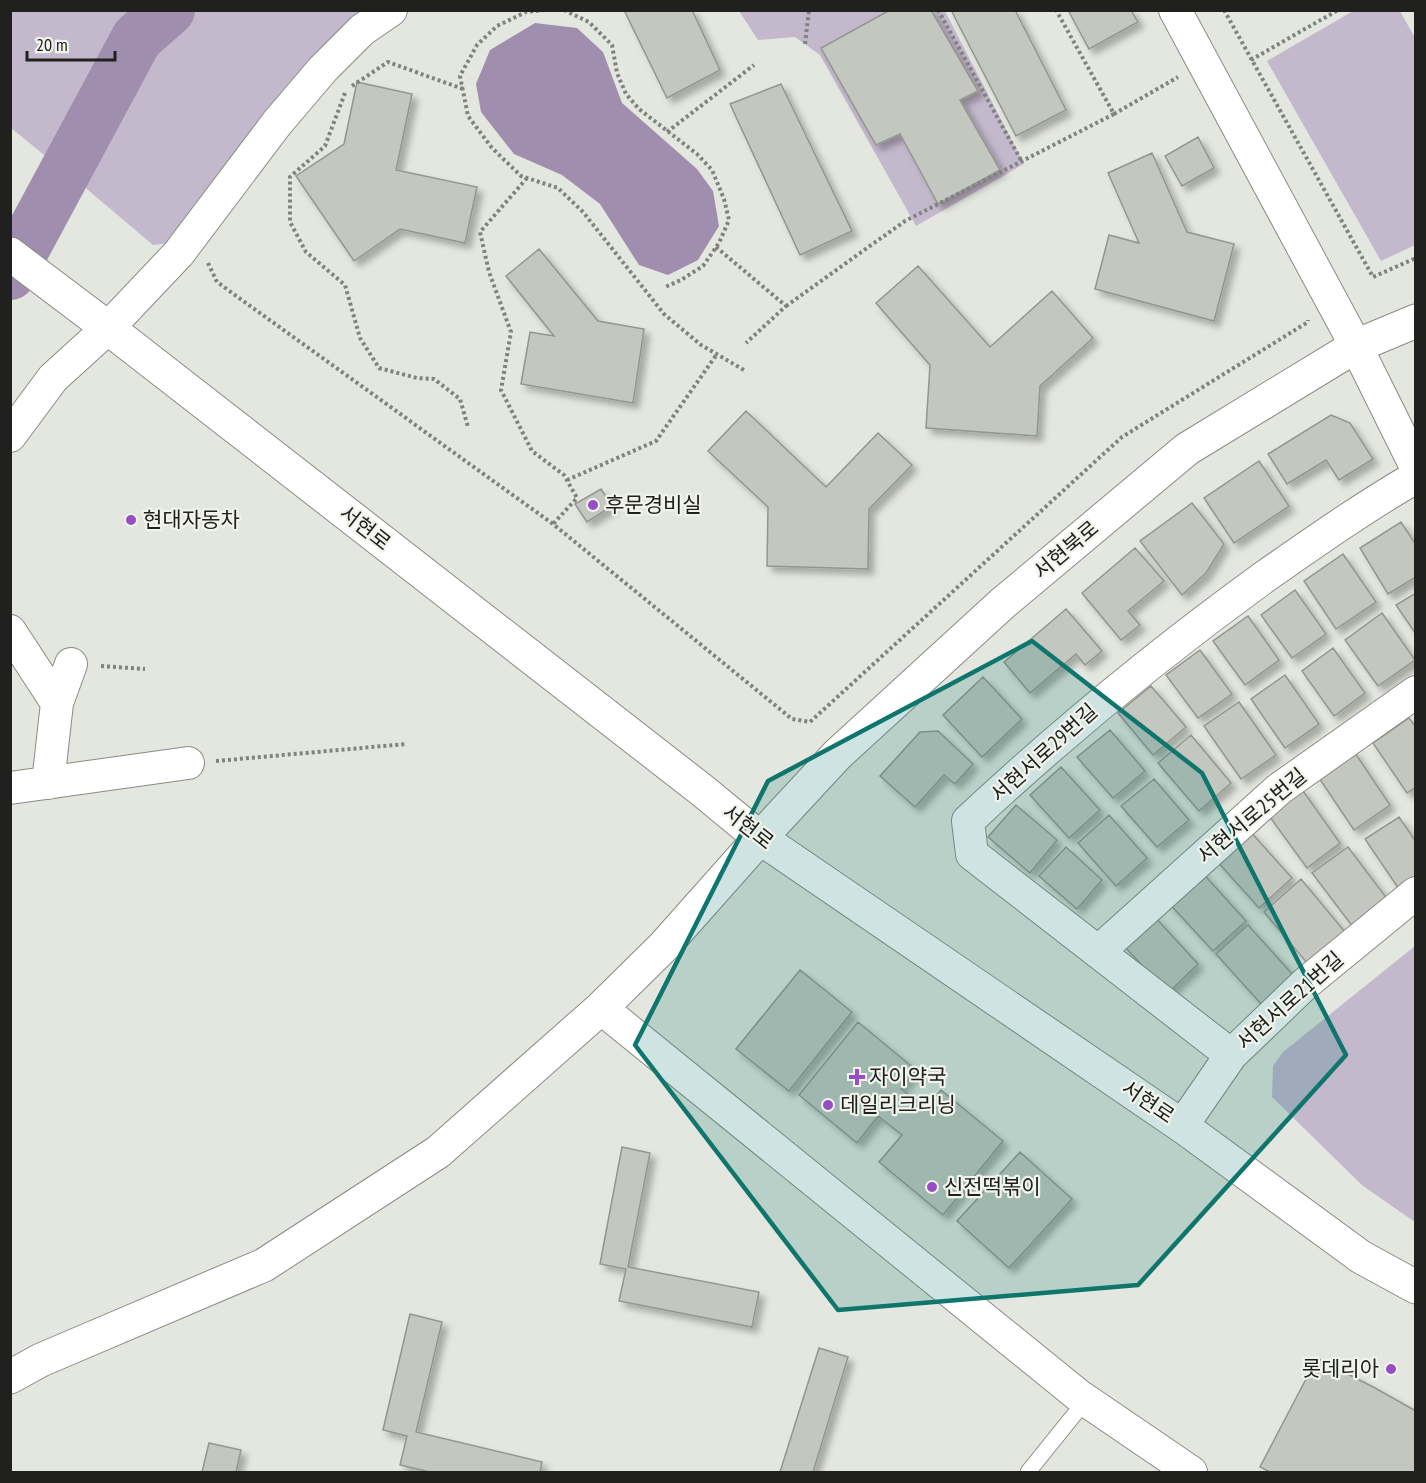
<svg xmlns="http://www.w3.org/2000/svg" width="1426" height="1483" font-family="'PT Sans Narrow','Noto Sans KR',sans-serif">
<defs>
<filter id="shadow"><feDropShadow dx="5.5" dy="5.5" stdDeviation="3" flood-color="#0004"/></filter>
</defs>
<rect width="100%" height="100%" fill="#e4e7df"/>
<path fill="#c4b8cd" d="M 192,10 L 368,11 L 316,52 L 169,243 L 153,245 L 75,179 L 118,96 L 175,17 Z
M 10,11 L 144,11 L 118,32 L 54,163 L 11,128 Z
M 739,11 L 945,11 L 1024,164 L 916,226 L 820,55 L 795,37 L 758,40 Z
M 1353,11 L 1400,11 L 1415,38 L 1415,245 L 1381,261 L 1267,61 Z
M 1415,946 L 1415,1222 L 1363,1186 L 1272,1097 L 1273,1066 L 1283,1052 Z"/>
<path fill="#a08eaf" d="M 535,23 L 577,28 L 603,52 L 622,103 L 697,169 L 713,191 L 719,226 L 698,260 L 668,275 L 639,265 L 600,204 L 562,175 L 514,154 L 481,112 L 476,84 L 490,50 Z"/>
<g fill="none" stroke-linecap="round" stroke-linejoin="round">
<path stroke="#a08eaf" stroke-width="52" d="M 10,274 L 137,38 L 169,10"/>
</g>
<path fill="#c4c7bf" stroke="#93968f" stroke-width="1.5" filter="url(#shadow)" d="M 624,10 L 692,10 L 720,70 L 667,98 Z
M 890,10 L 931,10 L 978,91 L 960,100 L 1000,170 L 938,204 L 900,134 L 876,145 L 821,48 Z
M 951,10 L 1015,10 L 1066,110 L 1016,136 Z
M 1068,10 L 1131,10 L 1138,22 L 1089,49 Z
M 357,82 L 412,94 L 396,170 L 477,187 L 465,243 L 400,229 L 354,261 L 296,176 L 344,144 Z
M 781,84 L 852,231 L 800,255 L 730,104 Z
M 1198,137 L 1214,168 L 1182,186 L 1165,156 Z
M 1152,153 L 1187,232 L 1234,244 L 1214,321 L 1095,289 L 1109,235 L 1139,243 L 1108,173 Z
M 539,249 L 598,321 L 644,329 L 633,403 L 521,384 L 530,332 L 554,336 L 506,276 Z
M 918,266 L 990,347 L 1052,291 L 1093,338 L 1040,386 L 1037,436 L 926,428 L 930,365 L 876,303 Z
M 746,411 L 826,487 L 878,433 L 912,465 L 869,509 L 868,569 L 767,566 L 768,507 L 708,451 Z
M 1331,415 L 1350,423 L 1373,459 L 1339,480 L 1326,460 L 1287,484 L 1268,454 Z
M 1259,461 L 1289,506 L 1234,543 L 1204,498 Z
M 601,489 L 612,506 L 587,522 L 575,504 Z
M 1192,503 L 1224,544 L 1206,573 L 1182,595 L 1140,541 Z
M 1401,522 L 1416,545 L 1416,577 L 1388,594 L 1360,548 Z
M 1135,548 L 1164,581 L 1128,611 L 1140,625 L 1121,640 L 1082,593 Z
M 1343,554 L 1376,602 L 1336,629 L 1304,581 Z
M 1295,590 L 1326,634 L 1292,658 L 1261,615 Z
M 1416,593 L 1416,634 L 1396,605 Z
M 1066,609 L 1102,651 L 1085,665 L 1076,654 L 1030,693 L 1004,662 Z
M 1382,613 L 1415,660 L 1378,686 L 1345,640 Z
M 1248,616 L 1279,660 L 1245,685 L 1213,641 Z
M 1333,648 L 1365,693 L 1334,716 L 1302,671 Z
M 1200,650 L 1232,694 L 1198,718 L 1166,675 Z
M 1285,675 L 1319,724 L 1285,748 L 1251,699 Z
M 983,677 L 1022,719 L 982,757 L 943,715 Z
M 1151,686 L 1186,727 L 1153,755 L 1118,713 Z
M 1239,702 L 1276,755 L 1241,779 L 1204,726 Z
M 1409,718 L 1416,727 L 1416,787 L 1407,793 L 1373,743 Z
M 1110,730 L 1145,771 L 1113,798 L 1077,757 Z
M 938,731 L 973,764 L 955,784 L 944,775 L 915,807 L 880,776 L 920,732 Z
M 1191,735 L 1231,783 L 1199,811 L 1158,763 Z
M 1353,750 L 1390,805 L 1354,830 L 1317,775 Z
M 1061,767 L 1100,810 L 1069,838 L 1030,795 Z
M 1154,779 L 1189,820 L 1157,847 L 1121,806 Z
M 1301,788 L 1340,843 L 1307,868 L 1267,813 Z
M 1016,805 L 1057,840 L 1030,873 L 988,837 Z
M 1109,815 L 1147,858 L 1116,886 L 1078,843 Z
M 1399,817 L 1416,842 L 1416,883 L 1401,892 L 1365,839 Z
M 1249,830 L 1292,878 L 1259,908 L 1216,860 Z
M 1066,847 L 1102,880 L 1077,909 L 1039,876 Z
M 1348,847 L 1388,900 L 1353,927 L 1312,873 Z
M 1199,869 L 1246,921 L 1213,951 L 1166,900 Z
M 1301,879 L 1345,932 L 1308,964 L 1264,912 Z
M 1154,916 L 1198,964 L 1168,993 L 1123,945 Z
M 1248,925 L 1294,976 L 1262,1005 L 1216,954 Z
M 800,970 L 852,1012 L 789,1091 L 736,1049 Z
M 858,1022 L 916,1070 L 901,1089 L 926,1109 L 941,1090 L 1003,1141 L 943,1215 L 879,1162 L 902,1135 L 878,1116 L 857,1143 L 799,1095 Z
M 622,1147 L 650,1153 L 628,1267 L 759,1292 L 752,1327 L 619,1301 L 626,1269 L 600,1264 Z
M 1020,1152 L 1072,1199 L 1009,1268 L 957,1221 Z
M 410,1314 L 442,1322 L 416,1432 L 542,1462 L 540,1472 L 430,1472 L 400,1465 L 407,1436 L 383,1430 Z
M 819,1348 L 848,1357 L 813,1472 L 780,1472 Z
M 1317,1358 L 1375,1388 L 1416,1411 L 1416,1472 L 1270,1472 L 1260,1467 Z
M 209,1443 L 241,1450 L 236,1472 L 202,1472 Z"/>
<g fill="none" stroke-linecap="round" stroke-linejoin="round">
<defs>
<path id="service" d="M 1028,1472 L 1086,1400"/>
<path id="minor" d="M 1175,10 L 1356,346 L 1416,467
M 10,436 L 53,378 L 108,328 L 179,253 L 277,123 L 323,69 L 362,30 L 391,10
M 10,631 L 57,703
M 48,783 L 57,703 L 71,664
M 10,788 L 188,763
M 1098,952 L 1279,789 L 1416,692
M 601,1008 L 1078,1395 L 1191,1472
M 1231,1055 L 972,854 L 968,821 C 1062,733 1162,651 1267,575 C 1316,541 1364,507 1416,477
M 1182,1126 L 1231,1055 L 1306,983 L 1416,893"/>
<path id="tertiary" d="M 10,254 L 108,328 L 703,791 L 760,838 L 1182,1126 L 1361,1257 L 1416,1287
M 10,1377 L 41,1360 L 264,1265 L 438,1152 L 601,1008 L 664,946 L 760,838 L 837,755 L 1003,603 L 1187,449 L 1356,346 L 1416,321"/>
</defs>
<use href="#service" stroke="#898c84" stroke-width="17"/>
<use href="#minor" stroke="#898c84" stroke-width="34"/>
<use href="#tertiary" stroke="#898c84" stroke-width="35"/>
<path stroke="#80827d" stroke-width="4" stroke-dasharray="3 3" stroke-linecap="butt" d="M 545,10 L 526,12 L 497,26 L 477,45 L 460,76 L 468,116 L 492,148 L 521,176 L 558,188 L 583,212 L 664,314 L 701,345 L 744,370
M 564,10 L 589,22 L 612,45 L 617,73 L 626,94 L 639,109 L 697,154 L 712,170 L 724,199 L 729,220 L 719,243 L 703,266 L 681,280 L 665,287
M 938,10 L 1022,162
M 1224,10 L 1373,277 L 1416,258
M 805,44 L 809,10
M 1251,60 L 1338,10
M 352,86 L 388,62 L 463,89
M 345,93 L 325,146 L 290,177 L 290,222 L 306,252 L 345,285 L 360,338 L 379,368 L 417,378 L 434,379 L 460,399 L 468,427
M 1114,114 L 1178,77
M 667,132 L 754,65
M 527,178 L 480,232 L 489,272 L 511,332 L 501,390 L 532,451 L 564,475 L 577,498 L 553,524
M 716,247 L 786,306 L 746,343
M 208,263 L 217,282 L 553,524 L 792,719 L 810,722 L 1122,437 L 1308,322 L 1308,320
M 786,306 L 905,221 L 1114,114 L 1056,10
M 567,480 L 656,441 L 717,354
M 101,666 L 145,669
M 216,761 L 406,744"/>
<use href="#service" stroke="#fff" stroke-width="15"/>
<use href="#minor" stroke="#fff" stroke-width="32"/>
<use href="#tertiary" stroke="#fff" stroke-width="33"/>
</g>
<path fill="#0f766e" fill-opacity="0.2" stroke="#0f766e" stroke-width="4.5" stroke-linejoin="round" d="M 1032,641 L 1202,773 L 1346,1055 L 1138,1285 L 838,1310 L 635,1045 L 768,781 Z"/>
<g fill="#954fc3" stroke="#f1f4ec" stroke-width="2">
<circle cx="593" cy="505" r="6"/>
<circle cx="131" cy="520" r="6"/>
<path d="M854 1068h6v6h6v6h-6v6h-6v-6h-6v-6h6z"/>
<circle cx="828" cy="1105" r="6"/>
<circle cx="932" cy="1187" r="6"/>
<circle cx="1391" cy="1369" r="6"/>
</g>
<g text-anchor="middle" stroke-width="4.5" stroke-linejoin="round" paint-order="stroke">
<g font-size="21" fill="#20211f" stroke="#f1f4ec" text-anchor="start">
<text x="605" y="512">후문경비실</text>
<text x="143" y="527">현대자동차</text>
<text x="869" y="1084">자이약국</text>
<text x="840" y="1112">데일리크리닝</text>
<text x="944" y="1194">신전떡볶이</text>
<text x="1379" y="1376" text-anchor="end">롯데리아</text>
</g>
<g font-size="21" fill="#20211f" stroke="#f1f4ec">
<text transform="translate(365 528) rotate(38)" y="7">서현로</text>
<text transform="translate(1066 550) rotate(-40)" y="7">서현북로</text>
<text transform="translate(1044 753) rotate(-42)" y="7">서현서로29번길</text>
<text transform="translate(1252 816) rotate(-40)" y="7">서현서로25번길</text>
<text transform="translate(748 827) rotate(38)" y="7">서현로</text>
<text transform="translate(1290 1001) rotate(-42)" y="7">서현서로21번길</text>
<text transform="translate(1148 1102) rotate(34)" y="7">서현로</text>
</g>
</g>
<rect width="1426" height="1483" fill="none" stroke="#20211f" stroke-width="24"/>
<path d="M27 51v9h88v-9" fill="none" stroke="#20211f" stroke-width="3"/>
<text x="36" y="51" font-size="18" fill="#20211f" stroke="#f1f4ec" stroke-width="4.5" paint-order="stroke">20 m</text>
</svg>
